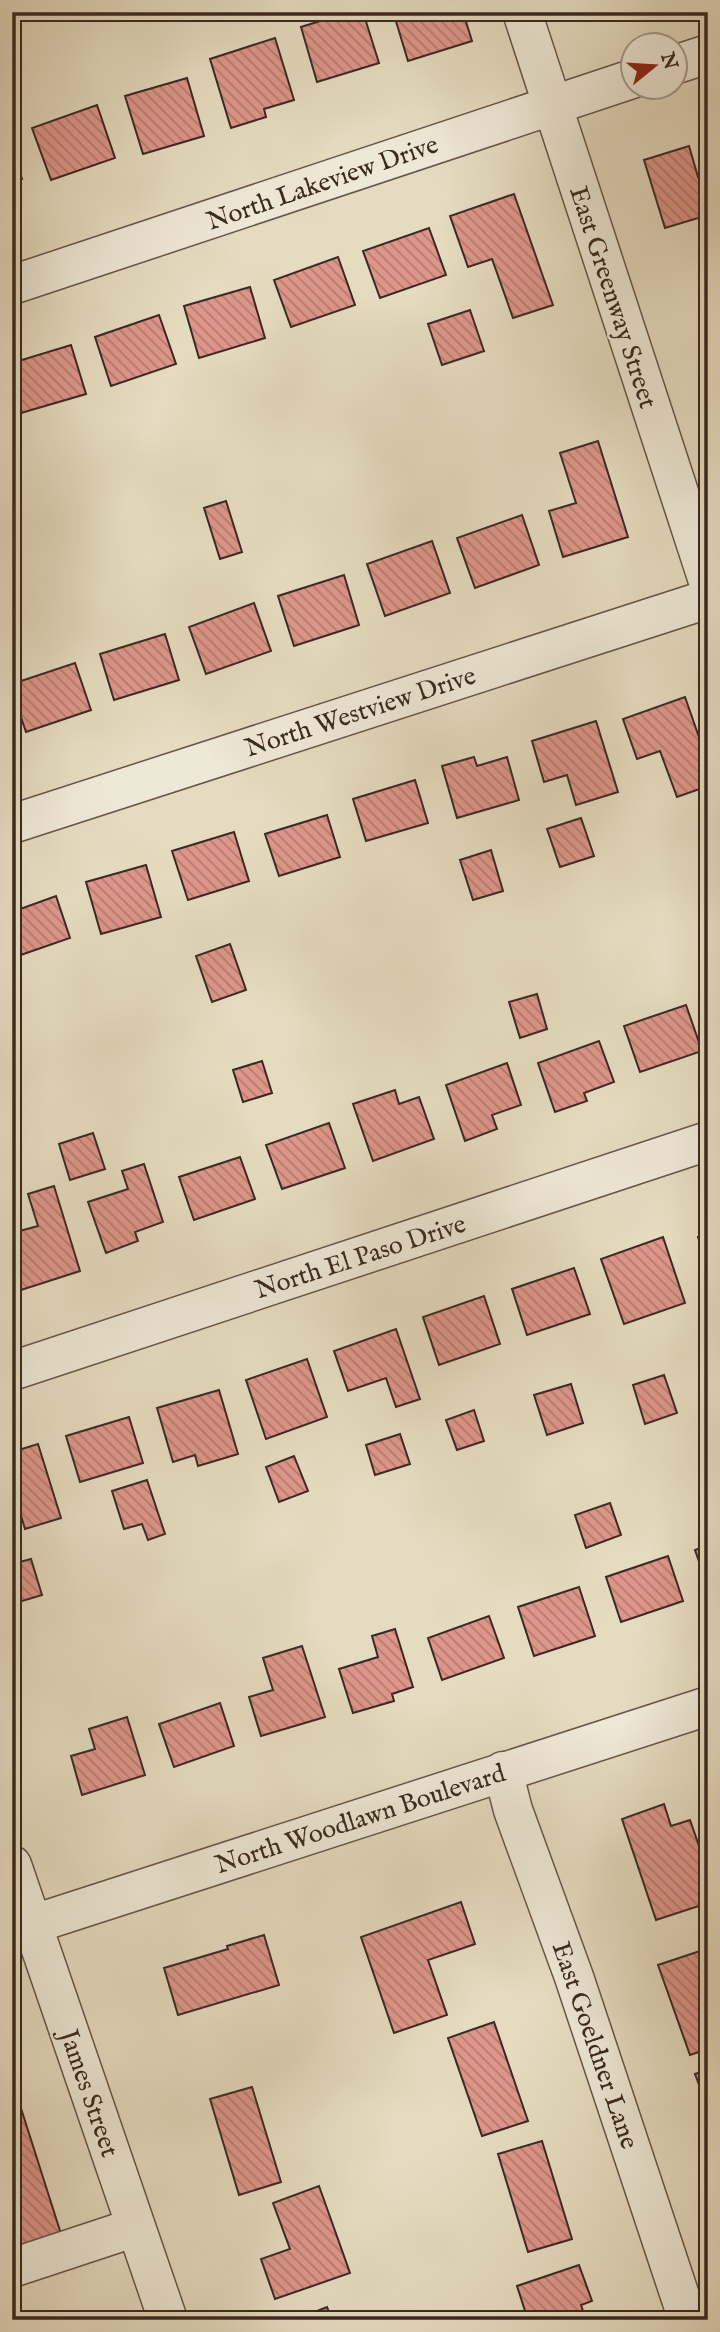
<svg xmlns="http://www.w3.org/2000/svg" width="720" height="2332" font-family="'IM FELL English',serif">
<defs>
<pattern id="building-back-hatch" width="6" height="6" patternUnits="userSpaceOnUse" patternTransform="scale(1.75)"><rect width="6" height="6" fill="#de968b"/><path d="M-1 5l2 2M0 0l6 6M5-1l2 2" fill="none" stroke="#b57a71"/></pattern>
</defs>
<rect width="100%" height="100%" fill="#e5dbc0"/>
<filter id="stains"><feTurbulence type="fractalNoise" baseFrequency=".00286" numOctaves="4"/><feColorMatrix values="0 0 0 0 .2 0 0 0 0 .09 0 0 0 0 .02 0 0 0 .5 -.17"/></filter>
<radialGradient id="worn" r=".72"><stop offset=".6" stop-color="#630" stop-opacity="0"/><stop offset="1" stop-color="#630" stop-opacity=".3"/></radialGradient>
<path fill="url(#building-back-hatch)" stroke="#3b2921" stroke-width="2" d="M 349,12 L 363,12 L 379,63 L 317,82 L 301,27 Z
M 405,12 L 463,12 L 472,41 L 408,61 L 395,18 L 406,15 Z
M 275,38 L 294,100 L 264,109 L 266,117 L 231,128 L 210,59 Z
M 187,78 L 204,136 L 143,154 L 125,96 Z
M 97,105 L 115,158 L 51,180 L 32,128 Z
M 689,146 L 698,177 L 708,173 L 708,215 L 665,228 L 644,160 Z
M 12,150 L 22,179 L 12,183 Z
M 514,194 L 553,305 L 513,318 L 492,259 L 468,267 L 450,216 Z
M 429,228 L 446,275 L 380,298 L 363,251 Z
M 338,257 L 355,305 L 291,327 L 274,280 Z
M 250,287 L 265,338 L 199,358 L 184,306 Z
M 470,310 L 484,351 L 442,365 L 428,324 Z
M 159,315 L 176,364 L 111,386 L 95,337 Z
M 71,345 L 86,394 L 21,413 L 12,385 L 12,363 Z
M 598,441 L 628,537 L 563,557 L 549,511 L 576,503 L 560,453 Z
M 226,501 L 242,552 L 220,559 L 204,508 Z
M 522,515 L 539,565 L 475,588 L 457,538 Z
M 432,541 L 450,593 L 385,616 L 367,564 Z
M 344,575 L 359,625 L 294,646 L 278,596 Z
M 254,603 L 271,651 L 206,674 L 189,627 Z
M 165,634 L 179,680 L 114,700 L 100,654 Z
M 75,663 L 91,710 L 26,732 L 12,691 L 12,684 Z
M 685,697 L 708,763 L 708,786 L 677,797 L 660,751 L 637,759 L 623,719 Z
M 596,721 L 618,792 L 576,805 L 567,775 L 544,782 L 532,741 Z
M 474,757 L 477,766 L 507,757 L 519,800 L 457,818 L 442,766 Z
M 415,780 L 428,823 L 366,841 L 353,799 Z
M 327,815 L 340,857 L 279,876 L 265,834 Z
M 581,818 L 594,856 L 560,867 L 547,829 Z
M 234,832 L 249,881 L 188,900 L 172,851 Z
M 491,850 L 503,891 L 473,900 L 460,860 Z
M 146,865 L 161,917 L 101,934 L 86,882 Z
M 56,896 L 70,938 L 12,958 L 12,912 Z
M 230,944 L 246,990 L 212,1002 L 196,956 Z
M 537,994 L 547,1029 L 520,1038 L 509,1002 Z
M 686,1005 L 702,1051 L 640,1072 L 624,1026 Z
M 599,1041 L 614,1082 L 584,1093 L 587,1101 L 555,1112 L 538,1063 Z
M 262,1061 L 272,1093 L 243,1102 L 233,1070 Z
M 507,1063 L 521,1105 L 492,1115 L 497,1129 L 465,1141 L 446,1085 Z
M 395,1090 L 399,1104 L 419,1097 L 434,1139 L 373,1161 L 353,1104 Z
M 329,1123 L 345,1168 L 282,1189 L 266,1145 Z
M 93,1133 L 105,1169 L 70,1180 L 59,1144 Z
M 240,1157 L 255,1199 L 194,1220 L 179,1177 Z
M 12,1163 L 21,1191 L 12,1194 Z
M 144,1164 L 163,1222 L 135,1232 L 138,1241 L 106,1253 L 88,1202 L 128,1189 L 122,1171 Z
M 54,1186 L 80,1271 L 21,1290 L 12,1262 L 12,1233 L 38,1226 L 28,1194 Z
M 708,1234 L 708,1267 L 698,1237 Z
M 663,1237 L 685,1303 L 624,1324 L 601,1259 Z
M 574,1268 L 590,1314 L 527,1335 L 512,1289 Z
M 484,1296 L 500,1344 L 439,1365 L 423,1317 Z
M 396,1329 L 420,1399 L 396,1407 L 386,1378 L 348,1391 L 334,1351 Z
M 307,1359 L 327,1417 L 266,1439 L 246,1380 Z
M 664,1375 L 677,1413 L 645,1424 L 633,1385 Z
M 571,1384 L 583,1423 L 547,1435 L 534,1395 Z
M 219,1390 L 238,1454 L 198,1466 L 195,1455 L 173,1462 L 157,1408 Z
M 474,1410 L 484,1441 L 457,1450 L 446,1420 Z
M 129,1417 L 143,1463 L 80,1482 L 66,1436 Z
M 400,1434 L 410,1464 L 375,1475 L 366,1445 Z
M 38,1444 L 61,1518 L 25,1529 L 16,1499 L 12,1501 L 12,1452 Z
M 294,1456 L 308,1491 L 279,1502 L 266,1467 Z
M 147,1480 L 165,1534 L 148,1540 L 142,1524 L 124,1529 L 112,1491 Z
M 610,1503 L 621,1535 L 586,1548 L 575,1515 Z
M 708,1545 L 708,1587 L 695,1550 Z
M 668,1556 L 683,1601 L 621,1622 L 606,1577 Z
M 31,1559 L 42,1595 L 12,1604 L 12,1564 Z
M 579,1587 L 595,1636 L 534,1656 L 518,1607 Z
M 489,1616 L 504,1658 L 442,1680 L 428,1638 Z
M 395,1629 L 413,1687 L 392,1694 L 394,1701 L 353,1713 L 339,1669 L 378,1657 L 372,1636 Z
M 302,1646 L 325,1717 L 261,1736 L 249,1697 L 273,1690 L 263,1658 Z
M 220,1703 L 234,1746 L 174,1767 L 159,1724 Z
M 127,1717 L 145,1775 L 82,1795 L 71,1756 L 95,1749 L 89,1729 Z
M 664,1804 L 671,1826 L 690,1820 L 708,1872 L 708,1903 L 656,1920 L 622,1819 Z
M 461,1902 L 475,1944 L 428,1960 L 447,2015 L 394,2033 L 361,1937 Z
M 264,1935 L 279,1985 L 178,2015 L 164,1968 L 228,1949 L 227,1946 Z
M 703,1950 L 708,1963 L 708,2049 L 690,2055 L 658,1965 Z
M 494,2022 L 528,2121 L 482,2136 L 448,2038 Z
M 708,2070 L 708,2109 L 695,2074 Z
M 12,2080 L 62,2237 L 12,2252 Z
M 252,2087 L 281,2182 L 239,2195 L 210,2099 Z
M 542,2141 L 572,2239 L 528,2252 L 498,2154 Z
M 319,2186 L 350,2273 L 275,2299 L 261,2259 L 290,2249 L 273,2203 Z
M 579,2265 L 592,2301 L 581,2305 L 586,2320 L 528,2320 L 517,2286 Z
M 327,2307 L 332,2320 L 294,2320 Z"/>
<g fill="none" stroke-linecap="round" stroke-linejoin="round">
<defs>
<path id="minor" d="M 522,12 L 708,581
M 674,65 L 708,54
M 12,285 L 632,79
M 12,824 L 708,599
M 12,1371 L 708,1141
M 503,1771 L 513,1810 L 574,1977 L 688,2320
M 12,1865 L 168,2320
M 12,1931 L 708,1706
M 12,2268 L 136,2227"/>
</defs>
<use href="#minor" stroke="#665649" stroke-width="41"/>
<use href="#minor" stroke="#eee8d6" stroke-width="38"/>
</g>
<g text-anchor="middle" stroke-width="5" stroke-linejoin="round" paint-order="stroke">
<g font-size="26" fill="#3b2921" stroke="#eee8d6">
<text transform="translate(322 182) rotate(-19)" y="9">North Lakeview Drive</text>
<text transform="translate(614 297) rotate(72)" y="9">East Greenway Street</text>
<text transform="translate(360 711) rotate(-18)" y="9">North Westview Drive</text>
<text transform="translate(360 1256) rotate(-18)" y="9">North El Paso Drive</text>
<text transform="translate(360 1818) rotate(-18)" y="9">North Woodlawn Boulevard</text>
<text transform="translate(596 2045) rotate(71)" y="9">East Goeldner Lane</text>
<text transform="translate(90 2093) rotate(71)" y="9">James Street</text>
</g>
</g>
<rect width="720" height="2332" fill="none" stroke="#e5dbc0" stroke-width="42"/>
<rect x="14" y="14" width="692" height="2304" fill="none" stroke="#3b2921" stroke-width="3.5"/>
<rect x="21" y="21" width="678" height="2290" fill="none" stroke="#3b2921" stroke-width="2"/>
<g transform="translate(654 66) rotate(72)"><circle r="33" fill="#eee8d6" stroke="#a69c8e" stroke-width="2"/>
<path d="M0-5L12 26L0 18L-12 26Z" fill="#8f2418"/>
<text y="-10" font-size="19" font-weight="bold" text-anchor="middle" fill="#3b2921">N</text>
</g>
<rect width="100%" height="100%" filter="url(#stains)"/>
<rect width="100%" height="100%" fill="url(#worn)"/>
</svg>
